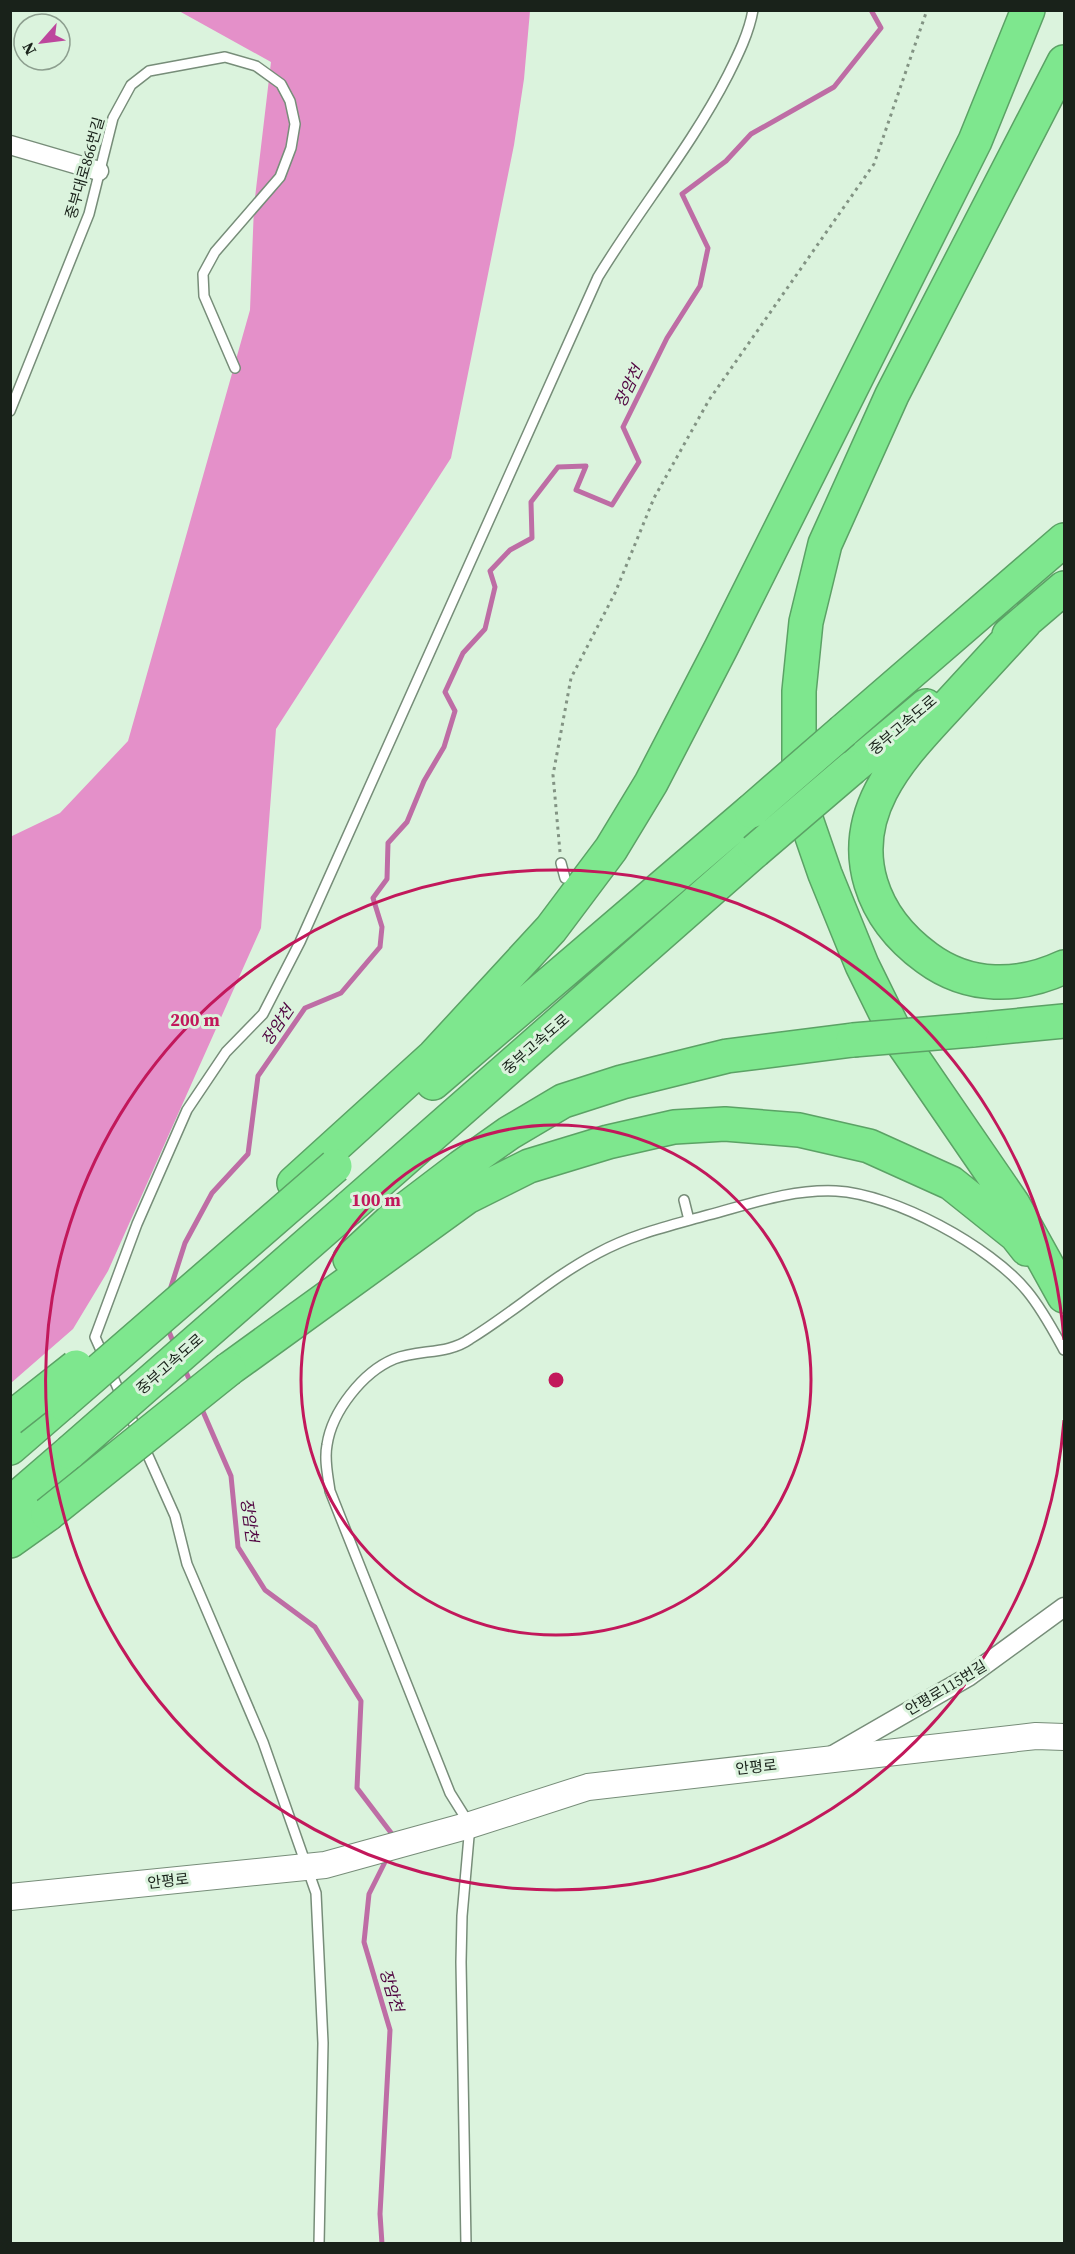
<svg xmlns="http://www.w3.org/2000/svg" width="1075" height="2254" font-family="'Source Serif 4','Noto Sans KR',serif">
<rect width="100%" height="100%" fill="#dbf3dd"/>
<path fill="#e490c9" d="M 179,11 L 530,11 L 524,79 L 514,145 L 451,458 L 276,729 L 261,928 L 108,1271 L 73,1329 L 11,1383 L 10,837 L 60,813 L 128,741 L 250,310 L 254,206 L 271,62 Z"/>
<g fill="none" stroke-linecap="round" stroke-linejoin="round">
<path stroke="#be6da5" stroke-width="5" d="M 169,1293 L 185,1243 L 212,1193 L 248,1154 L 258,1076 L 305,1008 L 341,993 L 380,947 L 382,927 L 373,898 L 387,879 L 388,843 L 407,822 L 424,781 L 444,747 L 455,711 L 445,692 L 463,653 L 485,629 L 495,587 L 490,571 L 510,550 L 532,538 L 531,502 L 558,467 L 586,466 L 576,490 L 612,505 L 639,462 L 623,427 L 667,338 L 700,286 L 708,248 L 682,194 L 726,161 L 751,134 L 834,87 L 881,28 L 871,10
M 167,1327 L 175,1346
M 183,1366 L 192,1385
M 201,1407 L 231,1476 L 238,1547 L 265,1590 L 315,1627 L 361,1701 L 357,1788 L 395,1838
M 382,2244 L 380,2214 L 390,2030 L 364,1942 L 369,1894 L 387,1858"/>
<defs>
<path id="lane" d="M 10,411 L 89,214 L 113,118 L 131,85 L 149,71 L 225,57 L 256,66 L 281,84 L 290,101 L 295,124 L 291,148 L 280,177 L 215,252 L 203,274 L 204,296 L 235,368
M 561,863 L 565,878
M 684,1200 L 689,1220
M 319,2244 L 323,2043 L 316,1893 L 263,1742 L 187,1564 L 175,1516 L 95,1337 L 137,1224 L 187,1110 L 226,1052 L 263,1014 L 300,942 L 598,277 C 640,208 691,147 728,75 C 738,55 749,33 753,10
M 466,2244 L 461,1962 L 462,1916 L 470,1825 L 450,1793 L 330,1491 C 328,1476 324,1460 327,1445 C 332,1411 363,1372 394,1359 C 420,1349 447,1355 470,1339 C 514,1312 552,1277 598,1253 C 633,1234 669,1226 708,1215 C 750,1204 791,1189 836,1191 C 894,1194 990,1246 1027,1291 C 1042,1309 1053,1330 1064,1350"/>
<path id="street" d="M 10,145 L 99,171
M 831,1756 L 968,1677 L 1064,1607"/>
<path id="secondary" d="M 10,1897 L 325,1865 L 470,1825 L 588,1787 L 1036,1736 L 1064,1737"/>
<path id="highway" d="M 1064,62 L 892,395 L 825,544 L 806,622 L 799,691 L 799,783 L 807,822 L 825,874 L 862,965 L 895,1032 L 1013,1204 L 1064,1296
M 1025,622 C 998,651 972,680 945,709 C 922,734 897,760 881,791 C 848,855 872,918 927,958 C 969,989 1019,988 1064,967
M 1009,635 L 1064,588
M 843,731 L 1064,540
M 852,768 L 926,706
M 972,1030 L 1064,1021
M 433,1083 L 751,811
M 294,1183 L 434,1056 L 551,929 L 611,849 L 651,783 L 721,648 L 975,141 L 1028,10
M 349,1208 L 755,851
M 350,1259 L 394,1218 L 461,1167 L 509,1133 L 563,1101 L 622,1082 L 727,1056 L 853,1040
M 229,1369 L 467,1197 L 529,1166 L 608,1142 L 674,1127 L 725,1124 L 799,1130 L 869,1146 L 951,1183 L 1016,1235 L 1027,1249
M 10,1448 L 62,1403
M 10,1504 L 70,1452
M 10,1541 L 48,1514"/>
</defs>
<use href="#lane" stroke="#778d79" stroke-width="12"/>
<use href="#street" stroke="#778d79" stroke-width="21"/>
<use href="#secondary" stroke="#778d79" stroke-width="28"/>
<use href="#highway" stroke="#5ba265" stroke-width="36"/>
<path stroke="#829383" stroke-width="3" stroke-dasharray="3 4.5" stroke-linecap="butt" d="M 560,852 L 553,775 L 571,678 L 615,593 L 654,498 L 709,400 L 874,164 L 927,10"/>
<use href="#lane" stroke="#fff" stroke-width="9"/>
<use href="#street" stroke="#fff" stroke-width="18"/>
<use href="#secondary" stroke="#fff" stroke-width="26"/>
<use href="#highway" stroke="#7ee78e" stroke-width="33"/>
<defs>
<path id="highway-bridge" d="M 751,811 L 843,731
M 755,851 L 852,768
M 853,1040 L 972,1030
M 62,1403 L 335,1166
M 10,1419 L 76,1367
M 70,1452 L 349,1208
M 48,1514 L 229,1369"/>
</defs>
<use href="#highway-bridge" stroke="#5ba265" stroke-width="36" stroke-linecap="butt"/>
<use href="#highway-bridge" stroke="#7ee78e" stroke-width="33"/>
</g>
<g fill="none" stroke="#c2185b" stroke-width="3">
<circle cx="556" cy="1380" r="255"/>
<path d="M1064 1420A510 510 0 1 1 1064 1340"/>
</g>
<g text-anchor="middle" stroke-width="6" stroke-linejoin="round" paint-order="stroke">
<g font-size="15" fill="#19221a" stroke="#dbf3dd">
<text transform="translate(85 168) rotate(-74)" y="5">중부대로866번길</text>
<text transform="translate(903 725) rotate(-40)" y="5">중부고속도로</text>
<text transform="translate(536 1044) rotate(-41)" y="5">중부고속도로</text>
<text transform="translate(170 1364) rotate(-41)" y="5">중부고속도로</text>
<text transform="translate(946 1688) rotate(-31)" y="5">안평로115번길</text>
<text transform="translate(756 1767) rotate(-6)" y="5">안평로</text>
<text transform="translate(168 1881) rotate(-6)" y="5">안평로</text>
</g>
<g font-size="16" font-style="italic" fill="#500440" stroke="#dbf3dd">
<text transform="translate(628 386) rotate(-64)" y="6">장암천</text>
<text transform="translate(277 1025) rotate(-56)" y="6">장암천</text>
<text transform="translate(250 1520) rotate(82)" y="6">장암천</text>
<text transform="translate(392 1990) rotate(73)" y="6">장암천</text>
</g>
</g>
<circle cx="556" cy="1380" r="9" fill="#c2185b" stroke="#dbf3dd" stroke-width="3"/>
<g font-size="18" text-anchor="middle" font-weight="bold" fill="#c2185b" stroke="#dbf3dd" stroke-width="6" stroke-linejoin="round" paint-order="stroke">
<text x="195" y="1026">200 m</text>
<text x="376" y="1206">100 m</text>
</g>
<rect width="1075" height="2254" fill="none" stroke="#19221a" stroke-width="24"/>
<g transform="translate(42 42) rotate(242)"><circle r="28" fill="#dbf3dd" stroke="#8d9f8f" stroke-width="1.5"/>
<path d="M0-4.5L10 22L0 15L-10 22Z" fill="#bd469d"/>
<text y="-9" font-size="16" font-weight="bold" text-anchor="middle" fill="#19221a">N</text>
</g>
</svg>
